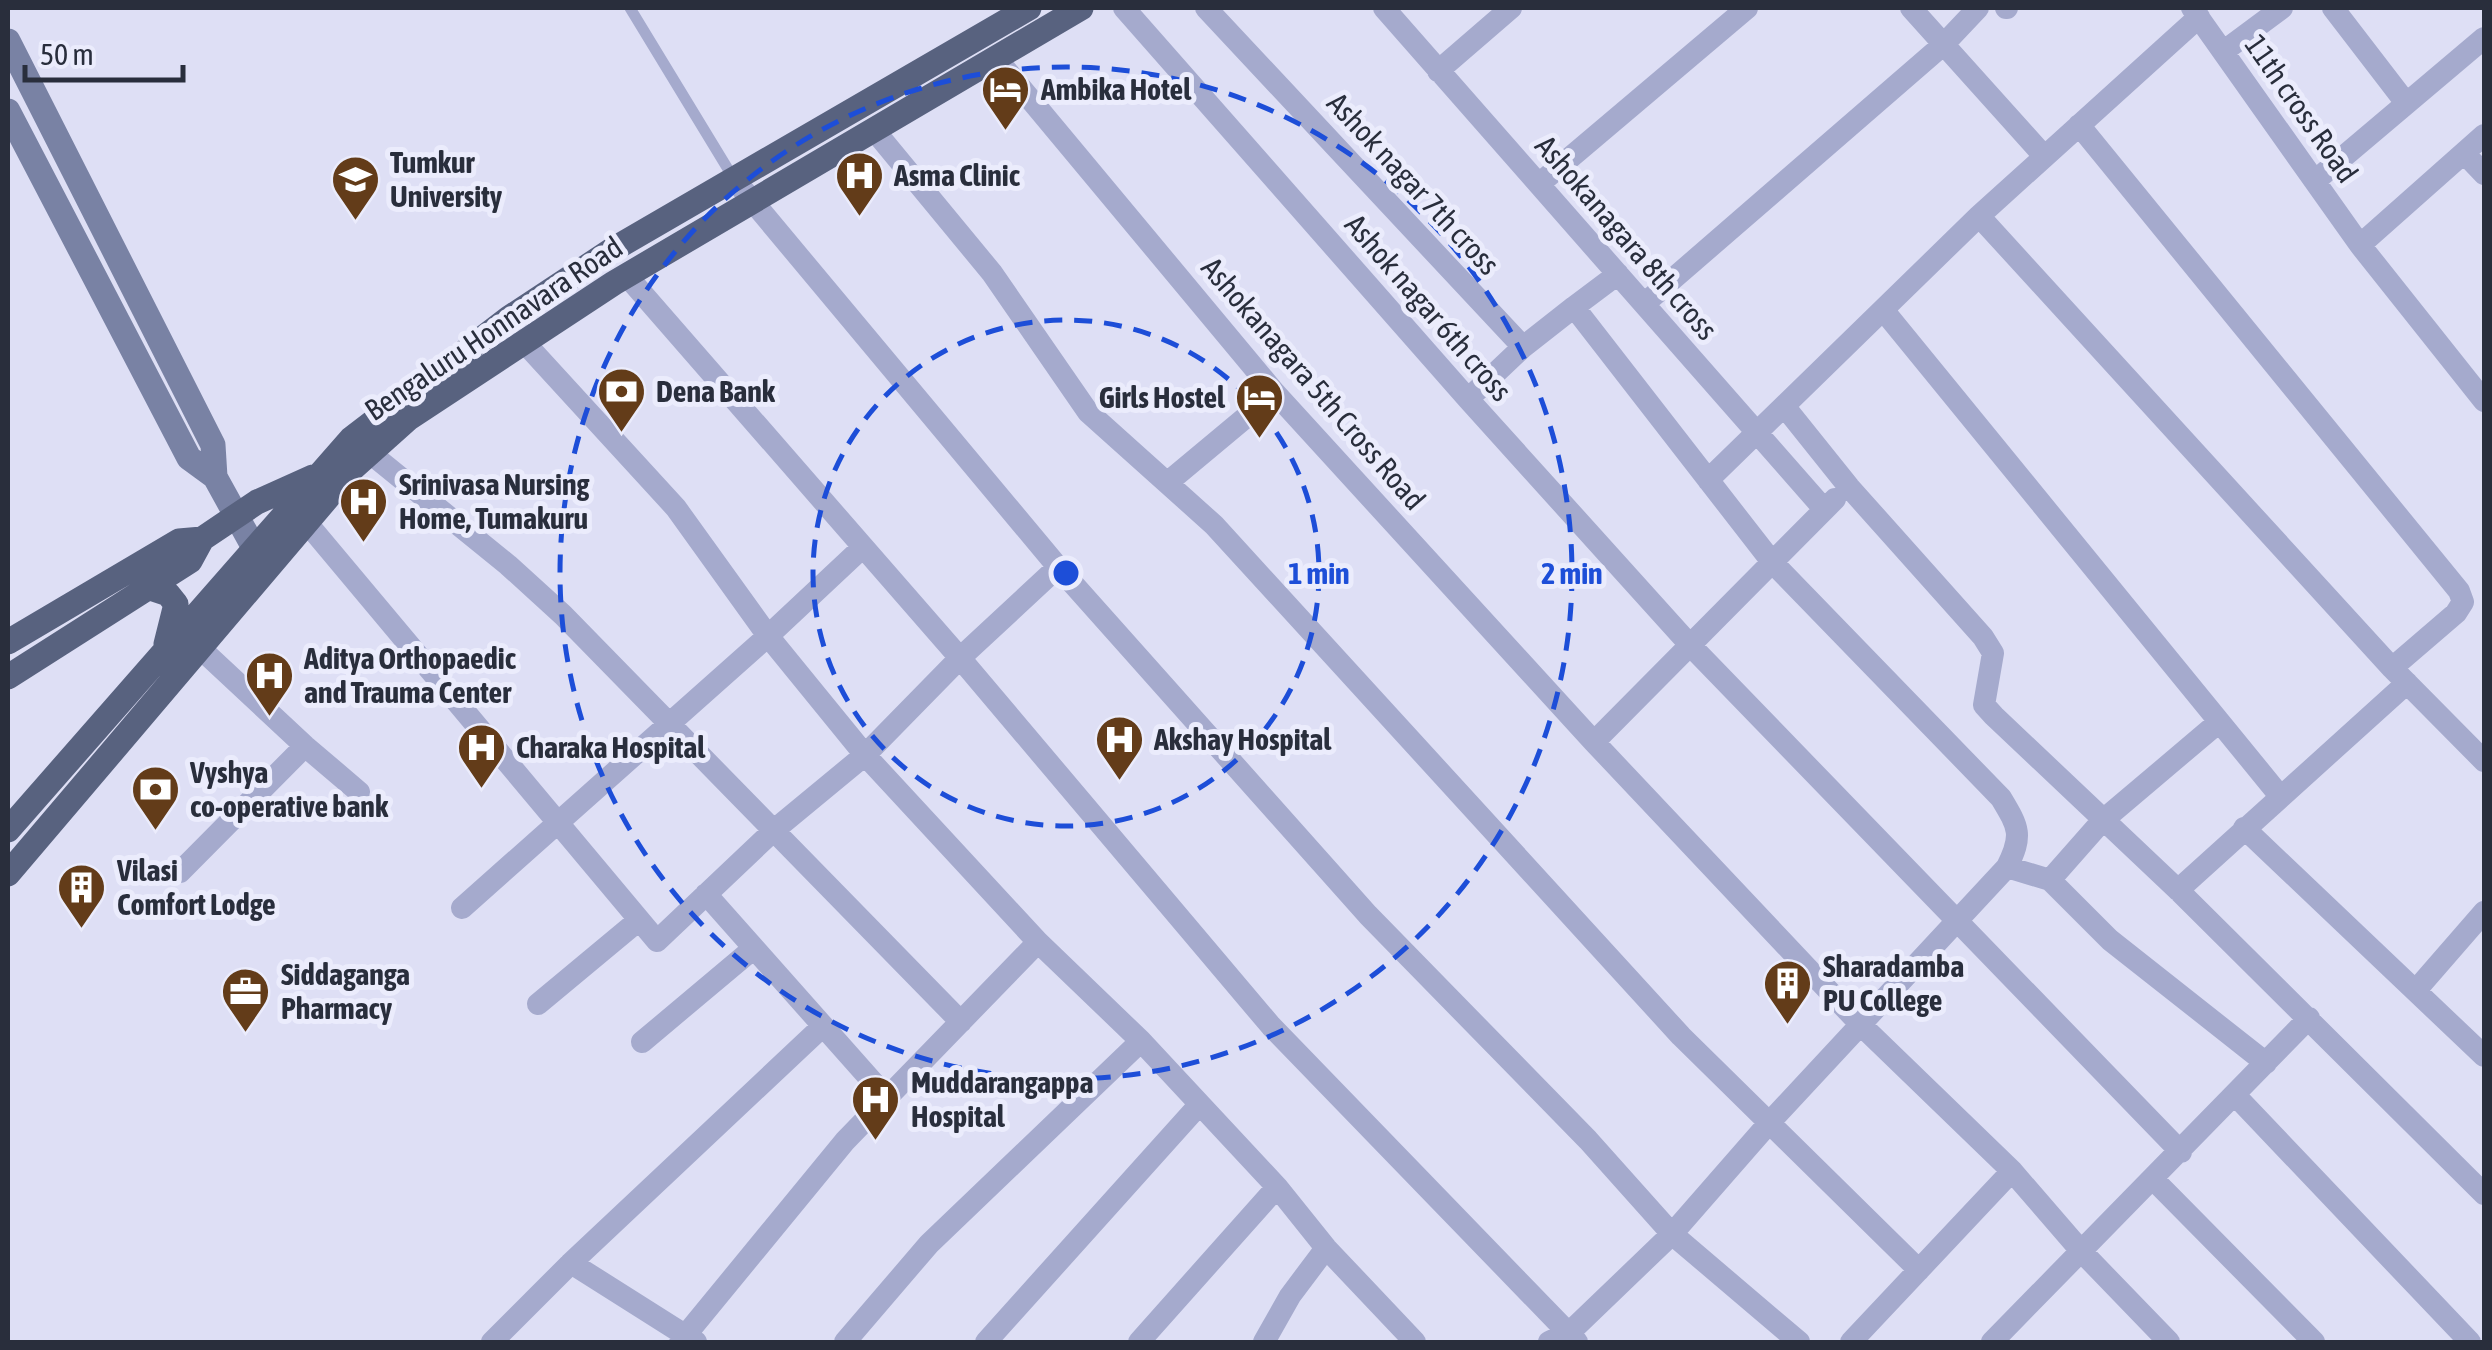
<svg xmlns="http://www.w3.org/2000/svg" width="2492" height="1350" font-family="'Asap Condensed',sans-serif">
<rect width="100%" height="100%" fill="#dedff5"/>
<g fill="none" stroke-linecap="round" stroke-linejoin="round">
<path stroke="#a5aacd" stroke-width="11" d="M 630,8 L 734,179"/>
<path stroke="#a5aacd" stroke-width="22" d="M 1124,8 L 1468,399 L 1690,645 L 2181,1152
M 1206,8 L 1523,347 L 1468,399
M 1384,8 L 1824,509
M 1911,8 L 2044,156
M 2006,8 L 2007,8
M 2192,8 L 2360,245 L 2484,401
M 2333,8 L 2406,103
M 2224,51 L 2282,8
M 996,58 L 1275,393 L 1594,742 L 1861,1025 L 2012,1171 L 2082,1252 L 2169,1342
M 1438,71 L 1511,8
M 2079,125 L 2459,591 L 2463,602 L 2456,613 L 2392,668
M 874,130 L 992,273 L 1088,412 L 1214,525 L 1681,1036 L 1919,1270
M 2464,153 L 2484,174
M 734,179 L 1058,567 L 1368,915 L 1588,1140 L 1672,1234 L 1799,1342
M 2316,180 L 2484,38
M 1539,184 L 1747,8
M 1979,216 L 2392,668 L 2484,761
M 2360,245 L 2484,135
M 627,276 L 960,658 L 1271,1026 L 1577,1342
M 1644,304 L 1944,44 L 1978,8
M 1574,307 L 1618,274
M 1884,311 L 2280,796
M 524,342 L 676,508 L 768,636 L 865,755 L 1038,942 L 1141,1041 L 1277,1187 L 1326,1248 L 1415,1342
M 1523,347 L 1574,307 L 1772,562 L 2001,798 C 2019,828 2023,835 2007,867 L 1769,1123 L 1672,1234 L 1570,1332 L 1549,1342
M 1784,406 L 1849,487 L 1983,637 L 1993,653 L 1984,705 L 1994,716 L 2178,890 L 2484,1194
M 370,453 L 508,565 L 563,615 L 961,1022
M 1708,480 L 1979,216 L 2199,17
M 1167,483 L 1275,393
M 307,523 L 657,941 L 773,831 L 865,755 L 960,658 L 1058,567
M 201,649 L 305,746 L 359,792
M 1594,742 L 1835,499
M 2244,828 L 2484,1056
M 2007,867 L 2050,880 L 2110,940 L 2266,1063
M 180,872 L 305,746
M 2050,880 L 2102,821 L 2219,722
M 2178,890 L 2407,683
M 706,894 L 887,1098
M 462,908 L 768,636 L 863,547
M 2417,989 L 2484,912
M 538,1004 L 639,920
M 642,1042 L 754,948
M 2235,1095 L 2470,1342
M 2154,1180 L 2314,1342
M 571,1263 L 696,1342
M 492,1342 L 571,1263 L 823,1026
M 680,1342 L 845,1141 L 1038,942
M 845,1342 L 929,1244 L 1141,1041
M 986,1342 L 1199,1105
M 1139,1342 L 1277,1187
M 1264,1342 L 1290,1296 L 1326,1248
M 1851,1342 L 2012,1171
M 1992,1342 L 2309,1018"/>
<path stroke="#7982a4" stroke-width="25" d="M 8,41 L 213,445 L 215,477 L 263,564
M 8,111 L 189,458 L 215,477"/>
<path stroke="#58627f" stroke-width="25" d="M 150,588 L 168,594 L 176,604 L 166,644
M 8,642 L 179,541 L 202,539 L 257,502 L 313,477
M 8,677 L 190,561 L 202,539
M 8,830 L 351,439 L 509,318 L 612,250 L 1029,8
M 8,874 L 352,469 L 409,418 L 614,283 L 1081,8"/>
</g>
<g fill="none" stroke="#1d4ed8" stroke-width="5" stroke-dasharray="18 12">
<circle cx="1066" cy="573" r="253"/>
<circle cx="1066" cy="573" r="506"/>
</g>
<defs>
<symbol id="hotel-pin" viewBox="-11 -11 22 30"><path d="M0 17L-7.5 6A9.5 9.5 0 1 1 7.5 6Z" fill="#633c19" stroke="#ebecfc"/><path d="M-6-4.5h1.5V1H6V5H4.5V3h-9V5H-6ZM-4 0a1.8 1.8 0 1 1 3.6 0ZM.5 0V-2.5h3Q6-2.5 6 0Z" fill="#fff"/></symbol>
<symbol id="hospital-pin" viewBox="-11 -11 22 30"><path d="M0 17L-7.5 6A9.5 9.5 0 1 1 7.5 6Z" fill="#633c19" stroke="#ebecfc"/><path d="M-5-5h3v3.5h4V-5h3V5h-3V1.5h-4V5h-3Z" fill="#fff"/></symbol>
<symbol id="university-pin" viewBox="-11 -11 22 30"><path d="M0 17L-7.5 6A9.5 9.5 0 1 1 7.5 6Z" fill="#633c19" stroke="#ebecfc"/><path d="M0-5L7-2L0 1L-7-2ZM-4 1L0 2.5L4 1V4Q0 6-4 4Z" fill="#fff"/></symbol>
<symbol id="bank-pin" viewBox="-11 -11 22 30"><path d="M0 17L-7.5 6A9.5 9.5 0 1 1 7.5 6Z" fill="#633c19" stroke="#ebecfc"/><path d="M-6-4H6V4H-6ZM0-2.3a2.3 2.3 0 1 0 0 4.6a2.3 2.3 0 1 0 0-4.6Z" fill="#fff"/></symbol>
<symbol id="building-pin" viewBox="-11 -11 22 30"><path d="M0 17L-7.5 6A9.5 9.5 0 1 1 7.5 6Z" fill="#633c19" stroke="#ebecfc"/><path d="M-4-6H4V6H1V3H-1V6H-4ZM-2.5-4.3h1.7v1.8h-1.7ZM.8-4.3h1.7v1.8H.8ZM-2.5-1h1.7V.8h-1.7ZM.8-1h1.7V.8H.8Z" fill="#fff"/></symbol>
<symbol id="office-pin" viewBox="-11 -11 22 30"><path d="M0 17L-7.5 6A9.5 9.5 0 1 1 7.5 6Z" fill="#633c19" stroke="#ebecfc"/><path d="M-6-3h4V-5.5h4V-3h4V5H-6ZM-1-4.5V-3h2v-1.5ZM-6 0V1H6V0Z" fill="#fff"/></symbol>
</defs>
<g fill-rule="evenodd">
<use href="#hotel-pin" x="978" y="62" width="55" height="75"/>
<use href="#hospital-pin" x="832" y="148" width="55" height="75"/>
<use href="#university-pin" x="328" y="152" width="55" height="75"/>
<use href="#bank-pin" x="594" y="364" width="55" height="75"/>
<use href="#hotel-pin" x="1232" y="370" width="55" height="75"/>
<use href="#hospital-pin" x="336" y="474" width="55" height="75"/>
<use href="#hospital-pin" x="242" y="648" width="55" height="75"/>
<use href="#hospital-pin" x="1092" y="712" width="55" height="75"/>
<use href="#hospital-pin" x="454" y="720" width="55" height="75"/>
<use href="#bank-pin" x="128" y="762" width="55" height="75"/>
<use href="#building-pin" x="54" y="860" width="55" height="75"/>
<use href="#building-pin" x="1760" y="956" width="55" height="75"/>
<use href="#office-pin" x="218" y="964" width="55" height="75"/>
<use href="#hospital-pin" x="848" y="1072" width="55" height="75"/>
</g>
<g text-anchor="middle" stroke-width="10" stroke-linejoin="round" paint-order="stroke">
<g font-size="30" font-weight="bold" fill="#292e3c" stroke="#ebecfc" text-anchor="start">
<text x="1041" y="100">Ambika Hotel</text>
<text x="390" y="173">Tumkur<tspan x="390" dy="34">University</tspan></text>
<text x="894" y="186">Asma Clinic</text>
<text x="656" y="402">Dena Bank</text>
<text x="1225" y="408" text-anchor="end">Girls Hostel</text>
<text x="399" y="495">Srinivasa Nursing<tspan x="399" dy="34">Home, Tumakuru</tspan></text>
<text x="304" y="669">Aditya Orthopaedic<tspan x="304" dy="34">and Trauma Center</tspan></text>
<text x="1154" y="750">Akshay Hospital</text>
<text x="516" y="758">Charaka Hospital</text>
<text x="190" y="783">Vyshya<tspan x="190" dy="34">co-operative bank</tspan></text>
<text x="117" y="881">Vilasi<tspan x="117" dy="34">Comfort Lodge</tspan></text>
<text x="1823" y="977">Sharadamba<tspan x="1823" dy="34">PU College</tspan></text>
<text x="281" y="985">Siddaganga<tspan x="281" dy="34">Pharmacy</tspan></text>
<text x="911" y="1093">Muddarangappa<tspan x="911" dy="34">Hospital</tspan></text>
</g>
<g font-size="30" fill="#292e3c" stroke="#ebecfc">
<text transform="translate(2301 109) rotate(55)" y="10">11th cross Road</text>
<text transform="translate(1413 184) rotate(47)" y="10">Ashok nagar 7th cross</text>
<text transform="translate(1626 238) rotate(49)" y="10">Ashokanagara 8th cross</text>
<text transform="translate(1428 308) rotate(49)" y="10">Ashok nagar 6th cross</text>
<text transform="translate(494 329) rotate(-34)" y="10">Bengaluru Honnavara Road</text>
<text transform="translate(1313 384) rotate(49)" y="10">Ashokanagara 5th Cross Road</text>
</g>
</g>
<circle cx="1066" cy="573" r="15" fill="#1d4ed8" stroke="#ebecfc" stroke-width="5"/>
<g font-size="30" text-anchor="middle" font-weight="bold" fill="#1d4ed8" stroke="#ebecfc" stroke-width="10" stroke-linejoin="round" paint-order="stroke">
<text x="1319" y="584">1 min</text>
<text x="1572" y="584">2 min</text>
</g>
<rect width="2492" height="1350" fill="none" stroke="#292e3c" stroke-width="20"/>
<path d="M25 65v15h158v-15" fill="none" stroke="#292e3c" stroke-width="5"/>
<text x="40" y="65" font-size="30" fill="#292e3c" stroke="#ebecfc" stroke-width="8" paint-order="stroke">50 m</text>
</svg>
